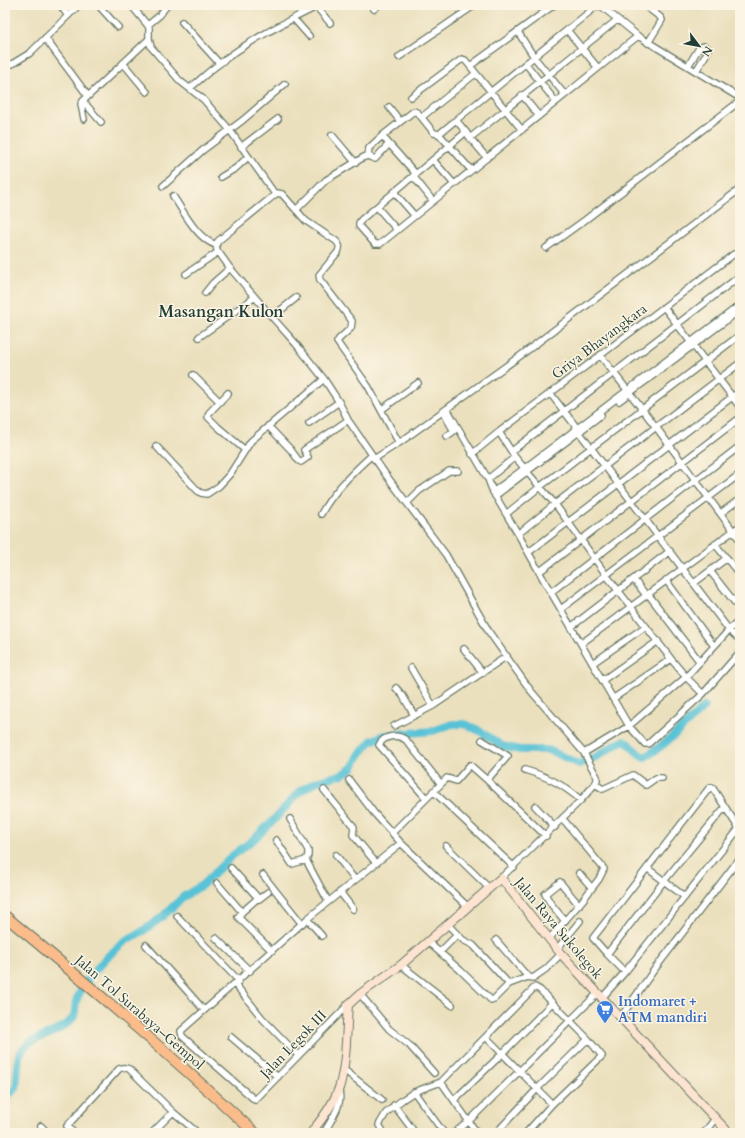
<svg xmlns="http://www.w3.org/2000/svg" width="745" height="1138" font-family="Cardo,serif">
<rect width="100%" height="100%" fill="#fcf5e5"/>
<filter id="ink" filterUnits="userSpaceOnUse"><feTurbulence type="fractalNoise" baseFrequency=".025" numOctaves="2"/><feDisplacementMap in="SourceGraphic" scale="8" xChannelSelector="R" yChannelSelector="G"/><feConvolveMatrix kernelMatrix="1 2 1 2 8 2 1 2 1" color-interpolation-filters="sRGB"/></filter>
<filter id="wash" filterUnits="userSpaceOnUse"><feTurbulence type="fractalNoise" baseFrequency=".012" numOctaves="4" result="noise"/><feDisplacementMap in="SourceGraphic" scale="16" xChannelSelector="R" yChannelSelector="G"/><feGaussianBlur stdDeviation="0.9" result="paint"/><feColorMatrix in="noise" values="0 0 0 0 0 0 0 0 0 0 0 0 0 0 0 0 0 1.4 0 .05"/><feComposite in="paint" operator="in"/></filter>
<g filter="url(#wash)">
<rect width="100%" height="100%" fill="#ebe0bd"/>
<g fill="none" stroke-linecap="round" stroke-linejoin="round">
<path stroke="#59c2d6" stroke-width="8" d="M 5,1098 L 16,1088 L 19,1056 L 23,1049 L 30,1042 L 58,1030 L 68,1023 L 74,1017 L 76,1001 L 81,990 L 91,975 L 106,958 L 125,941 L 143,931 L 162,917 L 183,897 L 202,885 L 232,856 L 253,840 L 275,819 L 299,792 L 315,782 L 343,774 L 353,767 L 359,755 L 371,741 L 385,735 L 433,731 L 452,724 L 465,724 L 478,730 L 502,746 L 520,750 L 549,750 L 579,764 L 596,757 L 615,745 L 624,741 C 633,745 636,755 645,757 C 667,744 685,725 704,707"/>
</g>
</g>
<g filter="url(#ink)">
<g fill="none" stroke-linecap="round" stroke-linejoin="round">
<defs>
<path id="street" d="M 60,5 L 68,16
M 98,5 L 118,27
M 131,5 L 149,27 L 149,39 L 151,47 L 180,81 L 203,99 L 229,129 L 275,194
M 315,5 L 330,23
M 600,5 L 638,36 L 740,98
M 644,5 L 660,17 L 662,20 L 648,43
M 374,9 L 379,5
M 294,19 L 309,36
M 617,20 L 470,138 L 466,132 L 362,219 L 359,223 L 359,226 L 375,244 L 380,244 L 638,36
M 182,22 L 219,63
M 148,25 L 160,15 L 167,5
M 567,30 L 598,68
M 518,32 L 534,57 L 565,95
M 45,38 L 88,96
M 399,57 L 475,5
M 123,63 L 147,92
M 526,64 L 556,102
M 5,66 L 12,64 L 30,53 L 79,5
M 688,66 L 699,48 L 704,46 L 708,49 L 707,53 L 696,71
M 190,88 C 200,80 209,71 219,64 C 249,40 286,22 320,5
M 522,95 L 539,116
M 411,97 L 462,59 L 465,60 L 470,66
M 83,101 L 101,122
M 389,107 L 400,121
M 422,117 L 475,74
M 84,119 L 81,104 L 83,101 L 149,39
M 456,120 L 598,5
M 522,130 L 470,66 L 554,5
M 466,132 L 456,120 L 439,134 L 471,170
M 332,135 L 355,162
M 470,138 L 487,158
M 241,147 L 278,119
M 368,156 L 369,148 L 382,136
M 433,160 L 454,184
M 416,174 L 382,136 L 414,111 L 418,113 L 434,133 L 439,134
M 413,176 L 433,201
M 221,177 L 236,168 L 248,157
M 163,186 L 203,150 L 243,120 L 285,84
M 394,192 L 415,216
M 173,196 C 184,212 197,239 216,245 L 217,250 L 230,268 L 272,317 L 296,344 L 324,379 L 339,402 L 348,420 L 386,475 L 446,555 L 489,632 L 531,691 L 584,753 L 597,777 L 597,780 L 595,784 L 581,800 L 501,878
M 377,207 L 397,230
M 296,210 L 326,180 L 364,157 L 368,156 L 375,159 L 389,144
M 216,245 L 218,241 L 277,193 L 282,194 L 306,221 L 336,241 C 340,245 340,247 338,252 L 319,275 L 320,280 L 352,321 L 351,328 L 339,339 L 337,342 L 368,386 L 399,443 L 374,459
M 546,248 L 585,220 L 740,101
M 186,274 L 218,252
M 205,293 L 213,283 L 230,268
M 664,307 L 740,407
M 272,317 L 296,298
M 199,337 L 255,297
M 600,355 L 656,427 L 740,540
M 193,375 L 220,402
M 228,393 L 209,413 L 208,417 L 218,427 L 245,450
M 550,393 L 577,428
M 619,401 L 740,310
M 447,409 L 488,479 L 493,492 L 518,534 L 546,584 L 629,726 L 645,744 L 648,744 L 703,694 L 740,652
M 381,410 L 418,383
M 443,412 L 454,431 L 447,436
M 309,423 L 339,402
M 268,426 L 291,450 L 299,461 L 301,462 L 308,457 L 304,450 L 348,420
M 499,432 L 515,457 L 525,469
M 579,432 L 729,630 L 740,640
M 399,443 L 520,356 L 740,189
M 156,446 L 198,491 L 201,493 L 207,494 L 219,486 L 230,474 L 251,441 L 324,379
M 512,451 L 740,276
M 472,454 L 499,432 L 734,254 L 737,254 L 740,257
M 527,472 L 555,504 L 607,576 L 671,659 L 686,677 L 703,694
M 488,479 L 515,457
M 493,492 L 740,305
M 495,496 L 601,415
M 407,503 L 419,491 L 449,471 L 458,471
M 721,513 L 740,499
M 321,514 C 332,493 354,471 372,455
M 506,514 L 541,486 L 740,335
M 518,534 L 555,504 L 740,363
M 715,544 L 740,575
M 529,552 L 740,391
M 710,571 L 740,609
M 539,572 L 740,418
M 634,580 L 646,595
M 666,580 L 714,646
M 694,583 L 727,558
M 551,592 L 740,446
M 648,594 L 700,662
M 561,609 L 740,474
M 571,627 L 670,551
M 582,643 L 740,526
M 464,649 L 483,673
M 593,663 L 646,626
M 411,668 L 433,706
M 603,680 L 658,641
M 396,688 L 403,696 L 414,715
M 614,698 L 671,659
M 394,726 L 433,706 L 507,656
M 482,740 L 508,756 L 487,780 L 546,836
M 584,753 L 629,726 L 686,677 L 729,630 L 740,620
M 525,770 C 549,777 563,785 581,800
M 349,780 L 374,813 L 401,843 L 468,907
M 595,784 L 603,789 L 633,775 L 646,785 L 656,778 L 662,778
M 324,790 L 354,827 L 353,835 L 376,863
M 433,791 L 514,867
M 426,798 L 379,745 C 384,735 398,734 406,740 L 441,784
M 535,806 L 555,827
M 290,819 L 308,850 L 308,855 L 306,860 L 328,901
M 393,832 L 447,778 L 456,781 L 470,765 L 487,780
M 276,840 L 292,864 L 306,860
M 446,846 L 489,888
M 336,855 L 355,880
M 231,868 L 259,899 L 268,892
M 647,868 L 685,897
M 579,873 L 592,888
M 263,875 L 302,924
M 217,883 L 242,912 L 238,917 L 272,951
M 340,892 L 353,909
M 242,912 L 258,898
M 177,916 L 239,981
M 307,919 L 322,936
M 565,921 L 551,904 L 545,894 L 560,882 L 579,905
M 448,925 L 463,940 L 473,945 L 509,984
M 216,938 L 250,971
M 549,939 L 582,901 L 599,879 L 604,869 L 563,819
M 428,942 L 460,970 L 491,1000 L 494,999 L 509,984 L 528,977 L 496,940
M 146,945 L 204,1010
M 557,949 L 580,921
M 440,952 L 457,935
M 607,954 L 664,881 L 725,807
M 401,965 L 452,1005
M 528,977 L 533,978 L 546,969 L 561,954
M 235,984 L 262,1018 L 298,1055
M 360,994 L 389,1029 L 409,1045 L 434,1073
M 601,999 L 625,972 L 738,830 L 738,827 L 712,787 L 710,787 L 593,938 L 607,954 L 625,972
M 348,1005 L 255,1100 L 182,1036 L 181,1031 L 307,919 L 401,843
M 620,1018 L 654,970 L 740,858
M 231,1037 L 278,1077
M 486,1037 L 552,1104
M 343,1069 L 382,1100
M 441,1082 L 477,1133
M 414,1092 L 444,1133
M 454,1100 L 502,1054 L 552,1003
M 394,1105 L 415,1133
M 41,1126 L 48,1133
M 74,1133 L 67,1126 L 119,1069 C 123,1067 125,1067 129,1069 L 173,1112 L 198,1133
M 152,1133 L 173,1112
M 324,1133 C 330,1121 345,1103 338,1089
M 384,1133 L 379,1125 L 386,1113 L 402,1100 L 414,1092 L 441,1082 L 535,987 L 540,990 L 588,1039 L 602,1056 L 552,1104 L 526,1133
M 454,1133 L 469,1121 L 597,994
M 496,1133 L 537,1089 L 588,1039
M 704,1133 L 715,1119"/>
<path id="secondary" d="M 311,1133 C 322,1119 333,1105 339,1088 C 347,1063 346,1031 348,1005 L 360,994 L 401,965 L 501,878 L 561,954 L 729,1133"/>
<path id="highway" d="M 5,916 C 90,986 174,1058 255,1133"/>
</defs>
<use href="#street" stroke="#667664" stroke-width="8"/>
<use href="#secondary" stroke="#667664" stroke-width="10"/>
<use href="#highway" stroke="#667664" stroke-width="12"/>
<use href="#street" stroke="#fff" stroke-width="5.5"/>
<use href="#secondary" stroke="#fde4d1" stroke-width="8"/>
<use href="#highway" stroke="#fabc8b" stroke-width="10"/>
</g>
</g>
<defs>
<symbol id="supermarket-pin" viewBox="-11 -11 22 30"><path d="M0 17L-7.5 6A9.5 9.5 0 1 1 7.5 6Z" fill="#3f7fe0" stroke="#fcf5e5"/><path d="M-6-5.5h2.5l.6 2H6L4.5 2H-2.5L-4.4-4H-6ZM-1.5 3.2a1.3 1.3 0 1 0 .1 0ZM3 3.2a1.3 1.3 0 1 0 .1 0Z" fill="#fff"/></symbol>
</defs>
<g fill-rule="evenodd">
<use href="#supermarket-pin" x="595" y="999" width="20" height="27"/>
</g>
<g text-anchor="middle" stroke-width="3" stroke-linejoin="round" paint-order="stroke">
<g font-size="14" fill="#1f3d34" stroke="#fcf5e5">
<text transform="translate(599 341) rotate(-37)" y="5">Griya Bhayangkara</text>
<text transform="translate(559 928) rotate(50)" y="5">Jalan Raya Sukolegok</text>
<text transform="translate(140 1012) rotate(41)" y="5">Jalan Tol Surabaya–Gempol</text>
<text transform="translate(293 1044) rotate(-46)" y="5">Jalan Legok III</text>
</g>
<g font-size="14" font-weight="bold" fill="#366cbe" stroke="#fcf5e5" text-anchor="start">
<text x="618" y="1006">Indomaret +<tspan x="618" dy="16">ATM mandiri</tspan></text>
</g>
<g font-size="16" font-weight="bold" fill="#1f3d34" stroke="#fcf5e5">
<text x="221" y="317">Masangan Kulon</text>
</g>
</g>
<rect width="745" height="1138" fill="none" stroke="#fcf5e5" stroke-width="20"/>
<g transform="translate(699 46) rotate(122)" stroke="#fcf5e5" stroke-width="3" paint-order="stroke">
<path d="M0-3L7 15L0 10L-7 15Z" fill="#1f3d34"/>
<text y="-6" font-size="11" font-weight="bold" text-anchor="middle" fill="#1f3d34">N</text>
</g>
</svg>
